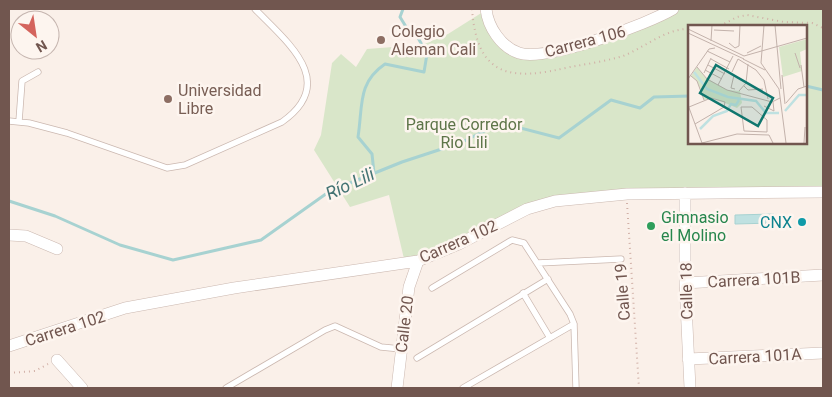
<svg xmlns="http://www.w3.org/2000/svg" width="832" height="397" font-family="Roboto,sans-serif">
<rect width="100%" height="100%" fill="#faf0e9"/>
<path fill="#d9e6c9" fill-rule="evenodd" d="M 673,9 L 823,9 L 823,192 L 555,201 L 405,263 L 389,195 L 350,207 L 314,150 L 321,135 L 332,63 L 341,54 L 356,67 L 367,49 L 393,47 L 403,53 L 448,34 L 486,10 L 508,47 L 554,51 ZM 690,26 L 806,26 L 806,142 L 690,142 Z"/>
<path fill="#bfe1e1" stroke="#a7d2d1" d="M 774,214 L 774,223 L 735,224 L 735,215 Z"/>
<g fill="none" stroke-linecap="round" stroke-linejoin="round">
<path stroke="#a7d2d1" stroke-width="3" d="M 806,86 L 823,90
M 374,173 L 372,154 L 358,137 C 363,106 357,83 385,64 L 424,72 L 427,54 L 417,36 L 408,30 L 400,17 L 403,9
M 9,201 L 55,216 L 120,245 L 173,260 L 261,240 L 330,191 L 402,162 L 460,143 L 501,123 L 559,138 L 611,100 L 640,108 L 654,97 L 690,96"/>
<defs>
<path id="service" d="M 9,121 L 29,123 L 67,133 L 167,168 L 185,165 L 282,122 C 339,82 287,42 255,9
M 19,121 L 22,81 L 38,72
M 538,263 L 621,259
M 432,288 L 512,240 L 524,243 L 570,314 L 574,324 L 576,388
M 523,293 L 550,338
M 417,358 L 548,279
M 226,388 L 325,330 L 335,326 L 381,347 L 401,349
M 463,388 L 574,324"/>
<path id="minor" d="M 486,9 C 488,27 501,47 519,53 C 546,62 648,24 673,9
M 685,193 L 685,283 L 690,388
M 9,235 L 26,236 L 57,249
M 685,283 L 823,275
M 9,346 L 125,308 L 234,288 L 418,261 L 459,244 L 527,209 L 555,201 L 627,194 L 823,192
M 688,359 L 823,353
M 57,360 L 82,388
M 397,388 L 409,287 L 418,261"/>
</defs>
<use href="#service" stroke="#cbb8b0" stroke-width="7"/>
<use href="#minor" stroke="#cbb8b0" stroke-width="12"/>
<path stroke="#d1b0a7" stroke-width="2" stroke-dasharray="1 4" stroke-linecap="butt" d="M 472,9 C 477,78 511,81 570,67 C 587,64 606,61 623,56 C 644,48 666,28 690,29
M 720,26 L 737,17 L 747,15 L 784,22 L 812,23 L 823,28
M 627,203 L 639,388
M 9,373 L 35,371 L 48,364"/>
<use href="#service" stroke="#fff" stroke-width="5.5"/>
<use href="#minor" stroke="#fff" stroke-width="11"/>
</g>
<g fill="#8d6e63" stroke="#fdf5ef" stroke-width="2">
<circle cx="381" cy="40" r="5"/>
<circle cx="168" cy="99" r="5"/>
</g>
<circle fill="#0f9aa8" stroke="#fdf5ef" stroke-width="2" cx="802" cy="222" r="5"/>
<circle fill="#2e9e5b" stroke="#fdf5ef" stroke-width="2" cx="651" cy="226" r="5"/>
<g text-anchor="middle" stroke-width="5" stroke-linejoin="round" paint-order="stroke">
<g font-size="16" fill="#785e54" stroke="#fdf5ef" text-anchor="start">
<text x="391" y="37">Colegio<tspan x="391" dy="18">Aleman Cali</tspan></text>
<text x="178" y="96">Universidad<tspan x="178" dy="18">Libre</tspan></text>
</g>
<g font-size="16" fill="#71564f" stroke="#fdf5ef">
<text transform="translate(585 41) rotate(-15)" y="6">Carrera 106</text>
<text transform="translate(458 241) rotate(-24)" y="6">Carrera 102</text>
<text transform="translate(754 279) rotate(-3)" y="6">Carrera 101B</text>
<text transform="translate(686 291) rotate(-91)" y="6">Calle 18</text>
<text transform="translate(622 292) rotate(-94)" y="6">Calle 19</text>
<text transform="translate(404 324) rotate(-83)" y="6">Calle 20</text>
<text transform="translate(65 328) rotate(-18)" y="6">Carrera 102</text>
<text transform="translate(755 356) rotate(-3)" y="6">Carrera 101A</text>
</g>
<g font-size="16" fill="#5e7549" stroke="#fdf5ef">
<text x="464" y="130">Parque Corredor<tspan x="464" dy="18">Rio Lili</tspan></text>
</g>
<g font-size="16" fill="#27864d" stroke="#fdf5ef" text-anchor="start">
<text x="661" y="223">Gimnasio<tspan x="661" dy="18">el Molino</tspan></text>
</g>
<g font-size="16" fill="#0d838f" stroke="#fdf5ef" text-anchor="end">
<text x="792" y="228">CNX</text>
</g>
<g font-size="18" font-style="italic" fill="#457474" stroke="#fdf5ef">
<text transform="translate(350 184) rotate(-25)" y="6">Río Lili</text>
</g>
</g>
<g transform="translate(688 25)">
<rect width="119" height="119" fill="#faf0e9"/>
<path d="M 119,14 L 119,24 L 112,27 L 114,46 L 95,52 L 91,22 ZM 9,42 L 17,52 L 39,65 L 52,66 L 54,78 L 49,83 L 25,73 L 16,75 L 9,56 L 3,51 Z" fill="#d9e6c9"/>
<path fill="none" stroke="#bfe1e1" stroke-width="2.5" d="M 6,47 L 19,64 L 40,72 L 68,76 L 78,88 L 91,88M 97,86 L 111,70 L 119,70M 12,104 L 25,91 L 39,86 L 43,79 L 48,80 L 51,75"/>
<path fill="none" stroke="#c3b2ab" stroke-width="1" d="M 76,0 L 73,38 L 91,64 L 98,118M 87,0 L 93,64M 0,4 L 56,31 L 119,13M 26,5 L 46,6M 0,8 L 56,34M 23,16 L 24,0M 41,18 L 47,23 L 51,21 L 52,0M 19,26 L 42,37M 59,28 L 73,21M 107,28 L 112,43M 23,34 L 41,44M 55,34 L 77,45M 20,40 L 37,49M 113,40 L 116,62M 9,42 L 19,54 L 39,65 L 84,77 L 92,73M 17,45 L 34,54M 44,47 L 50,34 L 68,45 L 76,55 L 80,74M 16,48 L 23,33M 46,50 L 43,63 L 47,64M 94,50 L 97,79M 3,51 L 9,56 L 16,75M 0,54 L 21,24 L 27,23M 30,60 L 45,31M 56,61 L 60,65 L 75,64M 51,66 L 58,58 L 60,39M 98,78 L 110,64 L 119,61M 0,80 L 14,118M 76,81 L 86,86 L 85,77M 1,82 L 23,73 L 37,77 L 36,82 L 7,99M 53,82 L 64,82 L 79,95 L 79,107 L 56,106 ZM 14,118 L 49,109 L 81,110 L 85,118M 116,118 L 117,102"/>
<path fill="#0f766e" fill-opacity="0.15" stroke="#0f766e" stroke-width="2.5" d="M 28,40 L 85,73 L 70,101 L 12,68 Z"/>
<rect width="119" height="119" fill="none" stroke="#71564f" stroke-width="2.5"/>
</g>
<rect width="832" height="397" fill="none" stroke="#71564f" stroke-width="20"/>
<g transform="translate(35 35) rotate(150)"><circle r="24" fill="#fdf5ef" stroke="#c5b5af"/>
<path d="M0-4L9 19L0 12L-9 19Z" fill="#d4645d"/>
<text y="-8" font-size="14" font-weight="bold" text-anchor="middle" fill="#71564f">N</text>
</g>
</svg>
